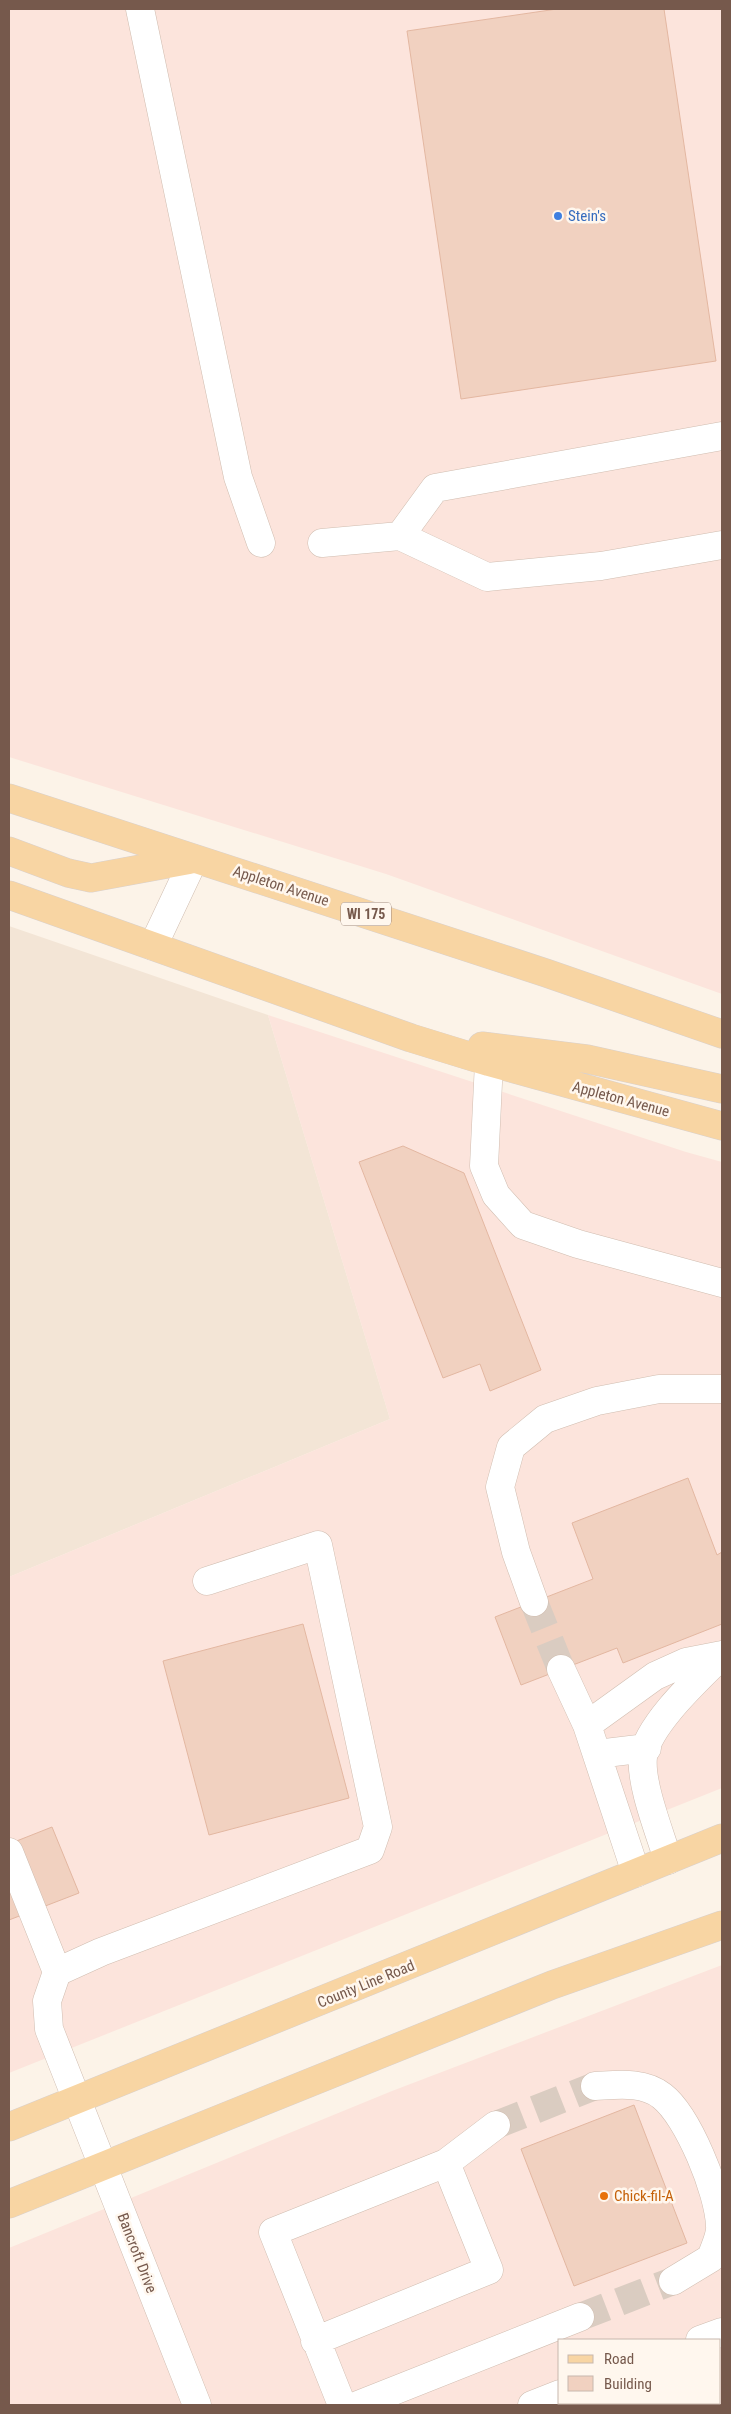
<svg xmlns="http://www.w3.org/2000/svg" width="731" height="2414" font-family="'Roboto Condensed',sans-serif">
<rect width="100%" height="100%" fill="#fcf3e8"/>
<path fill="#f3e5d6" d="M 9,926 L 268,1015 L 390,1419 L 9,1577 Z"/>
<path fill="#fce4dc" fill-rule="evenodd" d="M 9,9 L 722,9 L 722,994 L 386,874 L 9,757 Z
M 268,1015 L 686,1152 L 722,1162 L 722,1788 L 9,2073 L 9,1577 L 390,1419 Z
M 722,1965 L 722,2405 L 9,2405 L 9,2248 L 392,2091 ZM 560,2340 L 720,2340 L 720,2403 L 560,2403 Z"/>
<path fill="#f1d1c0" stroke="#e3b7a1" d="M 557,9 L 664,9 L 716,361 L 461,399 L 407,31 Z
M 403,1146 L 464,1173 L 541,1370 L 490,1391 L 480,1364 L 443,1378 L 359,1162 Z
M 688,1478 L 717,1555 L 722,1552 L 722,1624 L 623,1663 L 617,1648 L 521,1685 L 495,1617 L 593,1579 L 572,1523 Z
M 303,1624 L 349,1798 L 209,1835 L 163,1661 Z
M 52,1827 L 79,1893 L 9,1920 L 9,1844 Z
M 634,2105 L 687,2243 L 574,2286 L 521,2149 Z"/>
<g fill="none" stroke-linecap="round" stroke-linejoin="round">
<path stroke="#daccc1" stroke-width="28" stroke-dasharray="28 14" stroke-linecap="butt" d="M 534,1602 L 561,1669
M 496,2125 L 595,2086
M 580,2317 L 673,2281"/>
<defs>
<path id="minor" d="M 140,9 L 238,477 L 261,543
M 400,536 L 435,488 L 722,436
M 322,543 L 400,536 L 487,577 L 601,566 L 722,545
M 153,946 L 194,859
M 489,1062 L 484,1166 L 496,1195 L 523,1225 L 578,1244 L 722,1283
M 534,1602 L 516,1552 L 500,1487 L 511,1447 L 545,1419 L 597,1401 L 659,1389 L 722,1389
M 561,1669 L 587,1725 L 636,1873
M 587,1725 L 655,1676 L 686,1662 L 722,1655
M 597,1754 L 647,1748
M 9,1852 L 57,1972 L 47,2001 L 49,2029 L 197,2405
M 668,1860 C 660,1833 640,1784 643,1757 C 648,1724 699,1678 722,1655
M 57,1972 L 101,1952 L 370,1850 L 378,1827 L 318,1545 L 207,1581
M 595,2086 C 617,2085 643,2081 662,2096 C 688,2116 719,2192 720,2226 C 721,2235 714,2249 711,2258 L 673,2281
M 446,2163 L 496,2125
M 700,2340 L 722,2332
M 315,2341 L 489,2270 L 446,2163 L 273,2232 L 342,2405
M 358,2405 L 580,2317
M 532,2405 L 560,2394"/>
<path id="major" d="M 9,798 L 546,973 L 722,1034
M 9,851 L 68,873 L 91,878 L 189,860
M 9,895 L 411,1038 L 489,1062 L 722,1126
M 482,1046 L 587,1059 L 722,1089
M 9,2127 L 722,1838
M 9,2204 L 552,1985 L 722,1925"/>
</defs>
<use href="#minor" stroke="#d0bdb0" stroke-width="29"/>
<use href="#major" stroke="#d9d1cd" stroke-width="29"/>
<use href="#minor" stroke="#fff" stroke-width="28"/>
<use href="#major" stroke="#f8d5a3" stroke-width="28"/>
</g>
<circle fill="#3f7fe0" stroke="#fff7ee" stroke-width="2" cx="558" cy="216" r="5"/>
<circle fill="#e8710a" stroke="#fff7ee" stroke-width="2" cx="604" cy="2196" r="5"/>
<g text-anchor="middle" stroke-width="5" stroke-linejoin="round" paint-order="stroke">
<rect fill="#fff7ee" stroke="#9f887d" stroke-width="1" x="341" y="902.5" width="50" height="23" rx="4"/>
<g font-size="14" font-weight="bold" fill="#76594c">
<text x="366" y="919">WI 175</text>
</g>
<g font-size="15" fill="#366cbe" stroke="#fff7ee" text-anchor="start">
<text x="568" y="221">Stein's</text>
</g>
<g font-size="15" fill="#76594c" stroke="#fff7ee">
<text transform="translate(281 886) rotate(18)" y="5">Appleton Avenue</text>
<text transform="translate(621 1099) rotate(15)" y="5">Appleton Avenue</text>
<text transform="translate(366 1984) rotate(-22)" y="5">County Line Road</text>
<text transform="translate(137 2253) rotate(69)" y="5">Bancroft Drive</text>
</g>
<g font-size="15" fill="#c56008" stroke="#fff7ee" text-anchor="start">
<text x="614" y="2201">Chick-fil-A</text>
</g>
</g>
<rect width="731" height="2414" fill="none" stroke="#76594c" stroke-width="20"/>
<rect x="558" y="2339" width="162" height="65" fill="#fff7ee" stroke="#c8b8ad"/>
<rect x="568" y="2355" width="25" height="8" fill="#f8d5a3" stroke="#c8b8ad"/>
<text x="604" y="2364" font-size="15" fill="#76594c">Road</text>
<rect x="568" y="2376" width="25" height="15" fill="#f1d1c0" stroke="#c8b8ad"/>
<text x="604" y="2389" font-size="15" fill="#76594c">Building</text>
</svg>
